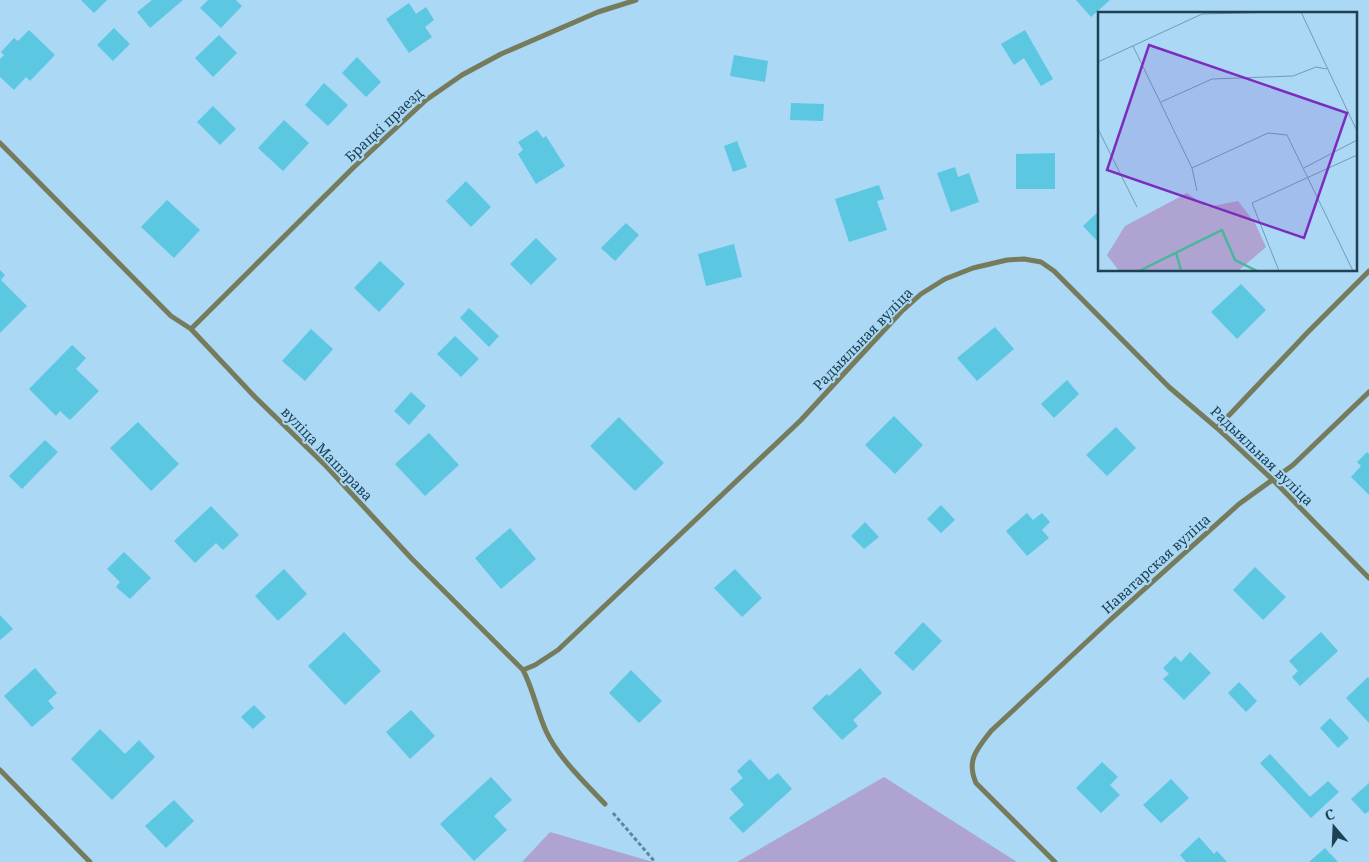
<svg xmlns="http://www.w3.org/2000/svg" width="1369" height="862" font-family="'Noto Serif',serif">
<rect width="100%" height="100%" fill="#aad8f5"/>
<path fill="#afa4d1" d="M 884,777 L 1017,862 L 737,862 Z
M 550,832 L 653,862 L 522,862 Z"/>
<path fill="#5bc7e1" d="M 81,0 L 107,0 L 94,13 Z
M 152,0 L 183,0 L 150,28 L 137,12 Z
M 208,0 L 236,0 L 242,6 L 221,28 L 200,8 Z
M 1076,0 L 1110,0 L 1091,17 Z
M 409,3 L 416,14 L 426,7 L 434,20 L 425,27 L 432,37 L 409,53 L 386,19 Z
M 114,28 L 130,44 L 113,61 L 97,45 Z
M 29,30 L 55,55 L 30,81 L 26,77 L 14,90 L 0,77 L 0,59 L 4,55 L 1,52 L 14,38 L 18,41 Z
M 1025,30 L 1053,79 L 1041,86 L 1024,58 L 1014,65 L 1001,44 Z
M 219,35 L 237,53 L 213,77 L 195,58 Z
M 734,55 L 768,61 L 765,82 L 730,76 Z
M 357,57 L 381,82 L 366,97 L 342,73 Z
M 324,83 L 348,105 L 328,126 L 305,105 Z
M 791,103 L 824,104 L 823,121 L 790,120 Z
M 213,106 L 236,129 L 220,145 L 197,122 Z
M 284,120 L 309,143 L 283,171 L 258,148 Z
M 537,130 L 543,138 L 546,136 L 565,166 L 536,184 L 518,154 L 523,150 L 518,142 Z
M 737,141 L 747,167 L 733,172 L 724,146 Z
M 1055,153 L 1055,189 L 1016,189 L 1016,154 Z
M 955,167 L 958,177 L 969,173 L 979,202 L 951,212 L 937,173 Z
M 466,181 L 491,207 L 471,227 L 446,201 Z
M 879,185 L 884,199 L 877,201 L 887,230 L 849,242 L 835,199 Z
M 167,200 L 200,230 L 174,258 L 141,227 Z
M 1099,211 L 1099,243 L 1083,226 Z
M 626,223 L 639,235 L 615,261 L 601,248 Z
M 536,238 L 557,259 L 531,285 L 510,264 Z
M 734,244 L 742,277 L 706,286 L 698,254 Z
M 380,261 L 405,284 L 379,312 L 354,288 Z
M 0,270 L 5,275 L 1,280 L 27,306 L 0,333 Z
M 1241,284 L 1266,310 L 1237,339 L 1211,312 Z
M 469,308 L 499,336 L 489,347 L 460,318 Z
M 995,327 L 1014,349 L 977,381 L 957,358 Z
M 311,329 L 333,349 L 305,381 L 282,361 Z
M 455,336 L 479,359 L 461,377 L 437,354 Z
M 72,345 L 86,358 L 76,369 L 99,391 L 70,420 L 60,411 L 56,416 L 29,389 Z
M 1067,380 L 1079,394 L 1054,418 L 1041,404 Z
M 411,392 L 426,406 L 409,425 L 394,411 Z
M 894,416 L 923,445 L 895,474 L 865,445 Z
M 619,417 L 664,463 L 635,491 L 590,446 Z
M 138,422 L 179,464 L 151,491 L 110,448 Z
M 1116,427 L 1136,448 L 1107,476 L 1086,455 Z
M 429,433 L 459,465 L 425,496 L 395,464 Z
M 45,440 L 58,452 L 22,489 L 9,476 Z
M 1367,452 L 1369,454 L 1369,495 L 1351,477 L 1361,466 L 1357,462 Z
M 941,505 L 955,520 L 941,533 L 927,519 Z
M 211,506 L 239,535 L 223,550 L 216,543 L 195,563 L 174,541 Z
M 1027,513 L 1033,520 L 1042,513 L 1050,522 L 1042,530 L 1049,538 L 1027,556 L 1006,531 Z
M 865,522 L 879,537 L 864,549 L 851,536 Z
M 510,528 L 536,559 L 501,589 L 475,558 Z
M 124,552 L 151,578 L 130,599 L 116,587 L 120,582 L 107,569 Z
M 1255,567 L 1286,597 L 1263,620 L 1233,590 Z
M 284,569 L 307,594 L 278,621 L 255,596 Z
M 735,569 L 762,598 L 742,617 L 714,588 Z
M 0,615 L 13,629 L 0,640 Z
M 923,622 L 942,641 L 913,671 L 894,653 Z
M 344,632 L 381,671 L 345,705 L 308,666 Z
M 1321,632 L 1338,651 L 1300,686 L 1292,677 L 1298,671 L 1289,661 Z
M 1190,652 L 1211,673 L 1184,700 L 1163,679 L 1169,674 L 1163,668 L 1175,656 L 1181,662 Z
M 35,668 L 57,693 L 48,701 L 54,708 L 32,727 L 4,696 Z
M 860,668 L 882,693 L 853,720 L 858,726 L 842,740 L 812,708 L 827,694 L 829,696 Z
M 631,670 L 662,701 L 639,723 L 609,693 Z
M 1368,677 L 1369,679 L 1369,723 L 1346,698 Z
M 1239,682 L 1257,701 L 1246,712 L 1228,693 Z
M 254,705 L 266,717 L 253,729 L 241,717 Z
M 411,710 L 435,736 L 410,759 L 386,732 Z
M 1330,718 L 1349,738 L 1338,748 L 1320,728 Z
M 100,729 L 125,754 L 139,740 L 155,757 L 112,800 L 71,759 Z
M 1270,754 L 1310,797 L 1328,781 L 1339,792 L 1311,818 L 1260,763 Z
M 750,759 L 769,780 L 778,773 L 792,789 L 743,833 L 729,818 L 744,805 L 730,789 L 743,778 L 737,771 Z
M 1102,762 L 1118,777 L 1110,785 L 1120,795 L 1101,813 L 1076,788 Z
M 491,777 L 512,800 L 494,816 L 507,830 L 474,861 L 440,824 Z
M 1171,779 L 1189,798 L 1161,823 L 1143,805 Z
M 1369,783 L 1369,811 L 1365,814 L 1351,799 Z
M 174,800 L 194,821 L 166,848 L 145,826 Z
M 1199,837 L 1214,854 L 1217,851 L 1227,862 L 1186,862 L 1180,855 Z
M 1325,848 L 1338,862 L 1309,862 Z"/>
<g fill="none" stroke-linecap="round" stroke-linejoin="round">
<path stroke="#5e879e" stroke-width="3" stroke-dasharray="4 2.5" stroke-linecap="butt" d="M 613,813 L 655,862"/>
<path stroke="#767b5b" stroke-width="5" d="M 0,143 L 171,316 L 191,329 L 255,397 L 326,466 L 412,559 L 523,670 C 533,689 537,711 546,731 C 557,756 586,784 605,804
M 191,329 L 353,168 L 426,100 L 462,75 L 501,54 L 598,12 L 636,0
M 1217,428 L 1308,332 L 1369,271
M 523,670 L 535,665 L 558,650 L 800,421 L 901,312 L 921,294 L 945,279 L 973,268 L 1007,260 L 1024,259 L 1041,262 L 1054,271 L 1169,387 L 1217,428 L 1274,481 L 1369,578
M 0,770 L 90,862
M 1055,862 L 976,783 C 966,760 977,749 991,731 L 1109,621 L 1239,504 L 1293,465 L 1369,392"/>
</g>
<g text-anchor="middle" stroke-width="4" stroke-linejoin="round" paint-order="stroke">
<g font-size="14" fill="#1e4154" stroke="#aad8f5">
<text transform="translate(384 125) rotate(-43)" y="5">Брацкі праезд</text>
<text transform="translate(863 339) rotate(-46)" y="5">Радыяльная вуліца</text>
<text transform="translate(327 454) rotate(46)" y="5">вуліца Машэрава</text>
<text transform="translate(1262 456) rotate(44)" y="5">Радыяльная вуліца</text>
<text transform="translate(1156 564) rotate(-42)" y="5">Наватарская вуліца</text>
</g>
</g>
<g transform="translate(1098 12)">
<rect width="259" height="259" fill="#aad8f5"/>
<path d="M 89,181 L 110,195 L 140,189 L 157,211 L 168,235 L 140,259 L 21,259 L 9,243 L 27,214 Z" fill="#afa4d1"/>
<path fill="none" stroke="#4ab69e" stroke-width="2.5" d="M 78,240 L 83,259M 41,259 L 124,218 L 137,248 L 159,259"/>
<path fill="none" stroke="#729cb5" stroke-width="1" d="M 203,0 L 259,119M 35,34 L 94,156 L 99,179M 0,50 L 104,2 L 183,0M 63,90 L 114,67 L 195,64 L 218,55 L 229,57M 0,117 L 39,195M 94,156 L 170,121 L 189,123 L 255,259M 206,156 L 259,128M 181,259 L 154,191 L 259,143"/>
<path fill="#7b2cbf" fill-opacity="0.15" stroke="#7b2cbf" stroke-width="2.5" d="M 51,33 L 249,101 L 206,226 L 9,158 Z"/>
<rect width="259" height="259" fill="none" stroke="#1e4154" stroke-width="2.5"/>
</g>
<g transform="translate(1334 827) rotate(341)" stroke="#aad8f5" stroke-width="4" paint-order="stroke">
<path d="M0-4L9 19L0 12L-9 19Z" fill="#1e4154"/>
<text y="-8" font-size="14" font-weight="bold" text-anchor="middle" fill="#1e4154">С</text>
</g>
</svg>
